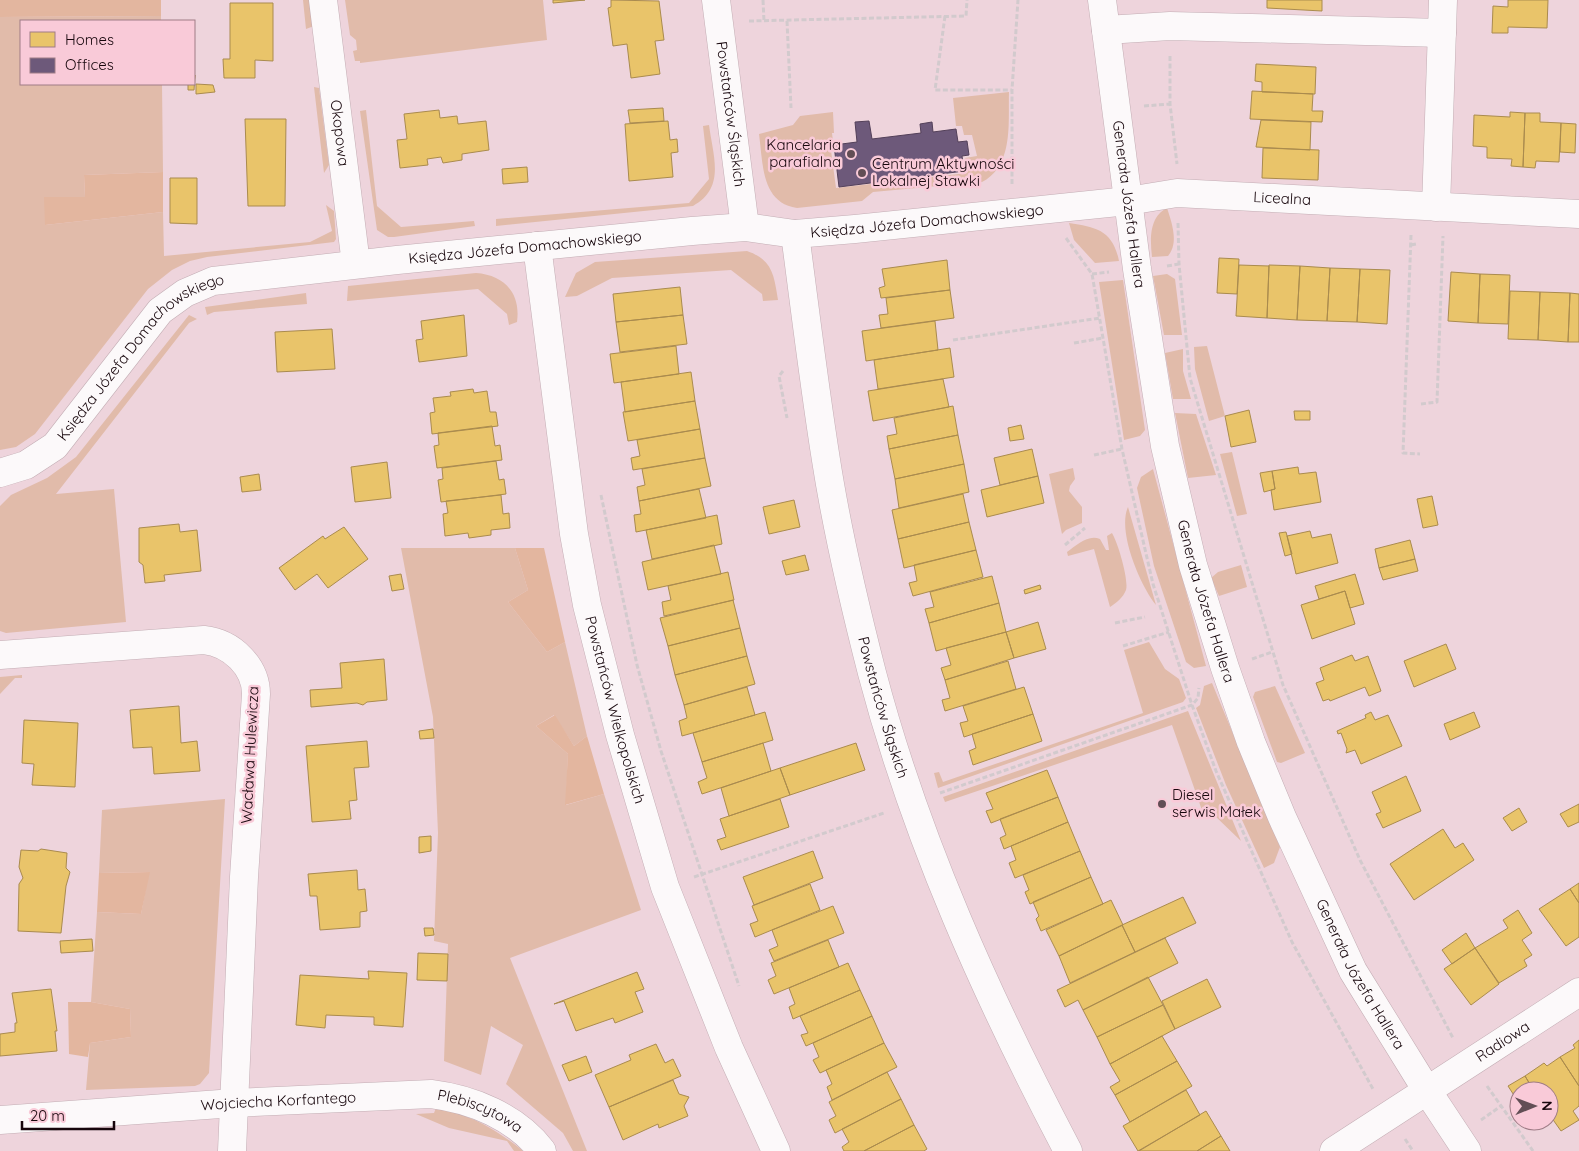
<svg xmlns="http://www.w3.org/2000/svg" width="1579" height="1151" font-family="Quicksand,sans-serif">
<rect width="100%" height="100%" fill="#eed4dc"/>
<path fill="#e1bbaa" d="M 303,0 L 310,0 L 314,26 L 306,29 Z
M 345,0 L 543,0 L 547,40 L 360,63 L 360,61 L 355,61 L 353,51 L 357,50 L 356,40 L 350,35 Z
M 161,16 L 161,21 L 21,21 L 21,84 L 162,84 L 163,172 L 84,175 L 85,197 L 45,225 L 163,212 L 164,256 L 310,242 L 332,231 L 326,205 L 334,211 L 336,239 L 334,242 L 207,257 L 190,261 L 172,270 L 148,289 L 35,434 L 16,447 L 0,450 L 0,17 Z
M 314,87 L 319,88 L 329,165 L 324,173 Z
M 1009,92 C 1008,123 1014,165 982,182 L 873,192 L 862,201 L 797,208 C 761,203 763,163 759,134 L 793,125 L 800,116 L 833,112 L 834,133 L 832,133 L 833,142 L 830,143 L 836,188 L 967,173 L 965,158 L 977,156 L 972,135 L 964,135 L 962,126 L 956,126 L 953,98 Z
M 366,110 L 377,206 L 401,227 L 474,221 L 475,226 L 394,237 L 388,237 L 377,230 L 360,111 Z
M 709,125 C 713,156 726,188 693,206 L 496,226 L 496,219 L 689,203 L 709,179 L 703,126 Z
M 1167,208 C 1172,223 1179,243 1168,256 L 1152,257 C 1150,239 1149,217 1167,208 Z
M 1069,223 C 1097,227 1113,231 1119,261 L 1095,263 L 1074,240 Z
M 747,251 C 773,260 774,276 778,300 L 763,301 L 762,294 L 731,270 L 612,278 L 577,296 L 565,297 L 576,273 L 595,262 Z
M 476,273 C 504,275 521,293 517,322 L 509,325 L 507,314 L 478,289 L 347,301 L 348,286 Z
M 1167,274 L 1175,279 L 1182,335 L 1164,335 L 1153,276 Z
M 1123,280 L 1145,430 L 1140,436 L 1124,440 L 1099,282 Z
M 306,293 L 307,304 L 214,312 L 207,315 L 205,307 Z
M 189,315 L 197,319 L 189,323 L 56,494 L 114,489 L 126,622 L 6,633 L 0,631 L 0,506 L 11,495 L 47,478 L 76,457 Z
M 1207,346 L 1225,416 L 1209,421 L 1195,369 L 1194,347 Z
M 1183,349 L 1183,371 L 1191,399 L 1173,399 L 1165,353 Z
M 1175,413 L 1196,414 L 1216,475 L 1188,478 Z
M 1232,452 L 1247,514 L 1237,516 L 1220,454 Z
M 1073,468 L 1075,479 L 1070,486 L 1069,491 L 1082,507 L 1082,523 L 1066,530 L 1062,534 L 1049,474 Z
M 1153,469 L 1206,666 L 1194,668 L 1186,662 L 1154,566 L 1137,488 L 1141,477 Z
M 1128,507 L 1156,605 C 1140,585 1117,531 1128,507 Z
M 1112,533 C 1118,543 1129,580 1126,590 C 1123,598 1116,603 1110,607 L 1094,549 L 1068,556 L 1067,552 C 1077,545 1088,534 1100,539 L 1106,550 L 1109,550 L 1107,536 Z
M 401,548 L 515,548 L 528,590 L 508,602 L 547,652 L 565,642 L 587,736 L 574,746 L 554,715 L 536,726 L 568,754 L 566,805 L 604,794 L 641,910 L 510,958 L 587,1151 L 573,1151 L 563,1133 L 506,1084 L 523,1045 L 491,1026 L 481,1075 L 444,1061 L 448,944 L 434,941 L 438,833 L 433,717 Z
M 1241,565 L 1247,587 L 1219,596 L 1211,578 L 1218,572 Z
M 1149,642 L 1165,669 L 1179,679 L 1186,698 L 1183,702 L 938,788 L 934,773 L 939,772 L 943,782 L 1143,713 L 1124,650 Z
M 22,675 L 22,678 L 15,678 L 0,694 L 0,677 Z
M 1212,683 L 1280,847 L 1274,863 L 1264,868 L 1226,785 L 1196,708 L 1200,705 L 1204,686 Z
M 1275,686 L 1305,753 L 1281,763 L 1277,762 L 1253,697 L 1255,692 Z
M 1188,711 L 1241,841 L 1214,815 L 1204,816 L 1172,725 L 945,802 L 943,797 Z
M 225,799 L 209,1073 L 200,1084 L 195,1086 L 86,1090 L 90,1043 L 131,1037 L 130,1009 L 91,1002 L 97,912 L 141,914 L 149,872 L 99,873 L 102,810 Z
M 436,1108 C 470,1114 497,1130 523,1151 L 514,1151 L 507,1141 L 449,1128 L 416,1114 L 434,1113 Z"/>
<path fill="#e3b69f" d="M 0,0 L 161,0 L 161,16 L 0,17 Z
M 163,172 L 163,212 L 45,225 L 44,197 L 85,197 L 84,175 Z
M 515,548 L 544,548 L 565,642 L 547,652 L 508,602 L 528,590 Z
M 555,715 L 574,746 L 587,736 L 604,794 L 565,805 L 568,754 L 536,726 Z
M 150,872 L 141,914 L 97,912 L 99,873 Z
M 68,1002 L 91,1002 L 130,1009 L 131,1037 L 90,1043 L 88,1057 L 69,1054 Z"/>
<path fill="#e9c46a" stroke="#aa8b4e" d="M 553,0 L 585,0 L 553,3 Z
M 611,0 L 659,1 L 664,40 L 655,41 L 660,74 L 631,78 L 627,44 L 613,46 L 608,8 L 611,7 Z
M 1267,0 L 1322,0 L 1322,11 L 1267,8 Z
M 1508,0 L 1548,0 L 1547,28 L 1508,27 L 1508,33 L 1492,33 L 1493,6 L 1508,7 Z
M 230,3 L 273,3 L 273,61 L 255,60 L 255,78 L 224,78 L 223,59 L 230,59 Z
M 1256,64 L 1316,67 L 1315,94 L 1262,92 L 1262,82 L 1255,81 Z
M 195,75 L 194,90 L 188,90 L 188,84 L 194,84 Z
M 196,84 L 213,85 L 215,92 L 196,94 Z
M 1252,91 L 1313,94 L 1312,111 L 1323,111 L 1322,122 L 1250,119 Z
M 663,108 L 664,121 L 630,123 L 628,110 Z
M 439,110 L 440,118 L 457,116 L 458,124 L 486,121 L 489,150 L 462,154 L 462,160 L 443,163 L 441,157 L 427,159 L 428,165 L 400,168 L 397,140 L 407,139 L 404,114 Z
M 1510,112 L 1525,113 L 1523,167 L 1511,166 L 1512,159 L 1487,158 L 1487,147 L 1473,146 L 1474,115 L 1510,117 Z
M 1525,113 L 1540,113 L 1540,122 L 1561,123 L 1559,162 L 1536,161 L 1535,168 L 1523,167 Z
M 245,119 L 286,119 L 285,206 L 248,206 Z
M 1261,120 L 1311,122 L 1310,150 L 1256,147 Z
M 668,121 L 670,140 L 677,139 L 678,152 L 671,153 L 673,177 L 629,181 L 625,124 Z
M 1561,123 L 1576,124 L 1575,153 L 1560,152 Z
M 1263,148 L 1319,150 L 1318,180 L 1262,178 Z
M 527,167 L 528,182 L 503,184 L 502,169 Z
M 170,178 L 197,178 L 197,224 L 170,223 Z
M 1219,258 L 1239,259 L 1237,294 L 1217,293 Z
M 947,260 L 950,290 L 881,298 L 879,288 L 885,286 L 882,269 Z
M 1239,265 L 1269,266 L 1267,318 L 1236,316 Z
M 1269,265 L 1300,266 L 1297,320 L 1267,318 Z
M 1300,266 L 1330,268 L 1327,321 L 1297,320 Z
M 1330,268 L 1360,269 L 1357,322 L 1327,321 Z
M 1360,269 L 1390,270 L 1387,324 L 1357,322 Z
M 1451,272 L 1480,274 L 1478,323 L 1448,321 Z
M 1480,274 L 1510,275 L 1508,324 L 1478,323 Z
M 680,287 L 683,315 L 616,322 L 613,294 Z
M 950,290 L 954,318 L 881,328 L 879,315 L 888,314 L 886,298 Z
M 1510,291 L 1540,292 L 1538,340 L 1508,339 Z
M 1540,292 L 1570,293 L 1568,342 L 1538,340 Z
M 1570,293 L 1579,294 L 1579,342 L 1568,342 Z
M 464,315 L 467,356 L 419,362 L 416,340 L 423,339 L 421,321 Z
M 683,315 L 687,344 L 620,352 L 616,322 Z
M 935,321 L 938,350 L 866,361 L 862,331 Z
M 332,329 L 335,369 L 277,372 L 275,332 Z
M 676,346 L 679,374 L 614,383 L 610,354 Z
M 950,348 L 954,377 L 878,389 L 874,360 Z
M 691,372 L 695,401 L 625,412 L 621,382 Z
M 943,379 L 949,407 L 873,421 L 868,391 Z
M 473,389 L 474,393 L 487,391 L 490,412 L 496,412 L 498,426 L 432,434 L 430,413 L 435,412 L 433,398 L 451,396 L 450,392 Z
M 695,401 L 700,429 L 628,441 L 623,412 Z
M 953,406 L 958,435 L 889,449 L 887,436 L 897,434 L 894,418 Z
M 1249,410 L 1256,442 L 1231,447 L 1225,416 Z
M 1294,411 L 1310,411 L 1310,420 L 1295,420 Z
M 1021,425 L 1024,439 L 1010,441 L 1008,428 Z
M 492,426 L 495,446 L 500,445 L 502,460 L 437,468 L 434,446 L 439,445 L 438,433 Z
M 700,429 L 705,458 L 633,470 L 631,458 L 640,456 L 637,440 Z
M 958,435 L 964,464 L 895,479 L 889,449 Z
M 1032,449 L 1038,476 L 1000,485 L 994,458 Z
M 705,458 L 711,486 L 639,501 L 637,487 L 645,485 L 642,469 Z
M 496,461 L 499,480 L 504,479 L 506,494 L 441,502 L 438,480 L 443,479 L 442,468 Z
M 387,462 L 391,498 L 355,502 L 351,467 Z
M 964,464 L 969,492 L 899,508 L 895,479 Z
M 1298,467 L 1299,474 L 1316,472 L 1321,502 L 1274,510 L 1271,490 L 1275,489 L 1272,471 Z
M 1272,471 L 1275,489 L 1264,492 L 1260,473 Z
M 259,474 L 261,490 L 242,492 L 240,477 Z
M 1038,476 L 1044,503 L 987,517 L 981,490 Z
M 699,489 L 706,518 L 636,532 L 634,515 L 641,514 L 639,501 Z
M 963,494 L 969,522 L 898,539 L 892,510 Z
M 501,495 L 503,514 L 509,513 L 510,528 L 491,530 L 491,535 L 469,538 L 468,533 L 445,536 L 443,514 L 448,513 L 446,501 Z
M 1432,496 L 1438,525 L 1423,528 L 1417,499 Z
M 794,500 L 800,527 L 769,534 L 763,507 Z
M 717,515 L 722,544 L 652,559 L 646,530 Z
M 969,522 L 976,550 L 904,568 L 898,539 Z
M 179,524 L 180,532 L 197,530 L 201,571 L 164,575 L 165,581 L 145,583 L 143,565 L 139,562 L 139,528 Z
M 344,527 L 368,559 L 328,588 L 317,574 L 295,590 L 279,568 L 323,536 L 325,539 Z
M 1310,531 L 1312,538 L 1331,534 L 1338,563 L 1296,574 L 1287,536 Z
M 1286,532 L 1292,554 L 1285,556 L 1279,533 Z
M 1410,540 L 1415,559 L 1379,568 L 1375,549 Z
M 714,545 L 721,574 L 648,590 L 642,562 Z
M 976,550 L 983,577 L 913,596 L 909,583 L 917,581 L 914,565 Z
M 805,555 L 809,570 L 786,575 L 782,561 Z
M 1415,559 L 1418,571 L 1383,580 L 1379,568 Z
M 728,572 L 734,600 L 664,616 L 662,602 L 671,600 L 668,586 Z
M 401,574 L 404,589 L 392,591 L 389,576 Z
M 1355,574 L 1364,604 L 1350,608 L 1345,591 L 1319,599 L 1315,586 Z
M 992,576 L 999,603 L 929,623 L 925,609 L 934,607 L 930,592 Z
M 1040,585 L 1041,589 L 1025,594 L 1024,590 Z
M 1345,591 L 1355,624 L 1312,639 L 1301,605 Z
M 733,600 L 740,628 L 668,646 L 660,618 Z
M 999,603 L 1006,632 L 936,651 L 929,623 Z
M 1038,622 L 1046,649 L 1014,658 L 1006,632 Z
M 740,628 L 747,656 L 675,675 L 668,646 Z
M 1006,632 L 1014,658 L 945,680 L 941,668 L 951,665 L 946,648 Z
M 1446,644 L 1456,669 L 1414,687 L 1404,661 Z
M 1352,655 L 1355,661 L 1368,656 L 1381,691 L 1369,696 L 1365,687 L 1330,701 L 1329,699 L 1323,701 L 1316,683 L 1324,680 L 1320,668 Z
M 747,656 L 755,684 L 684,705 L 675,675 Z
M 384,659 L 387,700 L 367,702 L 363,705 L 357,703 L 311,707 L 310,690 L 342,688 L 340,663 Z
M 1008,661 L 1016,689 L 945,711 L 942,700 L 950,698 L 945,680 Z
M 747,687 L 755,715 L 682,736 L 679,721 L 687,718 L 684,705 Z
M 1024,687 L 1033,714 L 964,737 L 960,723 L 968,721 L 963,706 Z
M 179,706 L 181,743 L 197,741 L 200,771 L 154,774 L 152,747 L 133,748 L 130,710 Z
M 765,712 L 773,740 L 702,762 L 693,733 Z
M 1371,712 L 1375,720 L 1388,715 L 1402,746 L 1361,764 L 1355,750 L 1346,753 L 1347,749 L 1341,733 L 1338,734 L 1337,731 L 1366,718 L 1365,715 Z
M 1474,712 L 1480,727 L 1450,740 L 1444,724 Z
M 1033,714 L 1042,741 L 973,765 L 969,751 L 976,748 L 972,734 Z
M 24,720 L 78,723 L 75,787 L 32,785 L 34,764 L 22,763 Z
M 433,729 L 434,738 L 420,739 L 419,731 Z
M 367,741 L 369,767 L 354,768 L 357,800 L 349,801 L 351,819 L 312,822 L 306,746 Z
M 763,743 L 771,771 L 702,794 L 698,782 L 707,778 L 702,762 Z
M 856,743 L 865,770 L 790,795 L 780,768 Z
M 780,768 L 790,795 L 729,816 L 721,788 Z
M 1047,770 L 1058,797 L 991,823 L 986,811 L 993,809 L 986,793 Z
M 1406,776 L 1421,811 L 1383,828 L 1376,814 L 1381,812 L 1372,792 Z
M 1058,797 L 1068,822 L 1004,849 L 1000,838 L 1006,835 L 1000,819 Z
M 780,799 L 789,827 L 721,850 L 717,840 L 726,837 L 720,819 Z
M 1579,804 L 1579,822 L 1568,827 L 1560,814 Z
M 1519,808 L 1527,822 L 1512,831 L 1503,818 Z
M 1068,822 L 1080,851 L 1015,878 L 1009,863 L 1016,860 L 1011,846 Z
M 1443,829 L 1455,848 L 1463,843 L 1474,860 L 1414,900 L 1390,864 Z
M 431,836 L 431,851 L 419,853 L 419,837 Z
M 41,849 L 67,853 L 66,868 L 70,872 L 66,886 L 61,933 L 18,931 L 19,884 L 23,878 L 19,867 L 21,850 L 38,851 Z
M 813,851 L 823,878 L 754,905 L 743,877 Z
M 1080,851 L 1091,877 L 1030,904 L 1025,892 L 1029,890 L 1023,875 Z
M 357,870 L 358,890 L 365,889 L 367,911 L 360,912 L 360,927 L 320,930 L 317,896 L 310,896 L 308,874 Z
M 1091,877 L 1103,904 L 1041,931 L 1036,919 L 1039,916 L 1033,902 Z
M 1579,883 L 1579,903 L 1570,889 Z
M 810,884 L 820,910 L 755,937 L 750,924 L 758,921 L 752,906 Z
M 1570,889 L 1579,903 L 1579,937 L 1566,946 L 1539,909 Z
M 1183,897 L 1196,923 L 1135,952 L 1122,925 Z
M 1111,900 L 1123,925 L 1059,956 L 1046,930 Z
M 833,906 L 844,933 L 774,961 L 769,950 L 778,946 L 772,930 Z
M 1518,910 L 1532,933 L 1522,940 L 1532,955 L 1524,960 L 1527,966 L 1499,983 L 1475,948 L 1508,928 L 1503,920 Z
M 1122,925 L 1135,952 L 1070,983 L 1059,956 Z
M 424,928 L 433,928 L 434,935 L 425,936 Z
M 1466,933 L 1475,948 L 1452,964 L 1442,950 Z
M 1165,938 L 1178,963 L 1083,1010 L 1078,1000 L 1065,1007 L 1057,990 Z
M 92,939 L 93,951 L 61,953 L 60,941 Z
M 828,940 L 839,967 L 774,994 L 768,980 L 776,976 L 771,963 Z
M 1475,948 L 1499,984 L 1471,1005 L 1444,969 Z
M 418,953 L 448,954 L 447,981 L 417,980 Z
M 848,963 L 860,990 L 793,1019 L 789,1007 L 795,1004 L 789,988 Z
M 368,971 L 407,973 L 403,1027 L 374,1025 L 374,1017 L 326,1015 L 325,1028 L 296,1025 L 300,975 L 369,979 Z
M 637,972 L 644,989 L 635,992 L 643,1012 L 615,1023 L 613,1018 L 576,1031 L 564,1001 L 554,1004 Z
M 1148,977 L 1163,1005 L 1097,1037 L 1083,1010 Z
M 1207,979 L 1221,1007 L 1175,1029 L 1162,1001 Z
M 51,989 L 57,1031 L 55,1031 L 57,1051 L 0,1056 L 0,1034 L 15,1032 L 15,1023 L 17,1023 L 12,993 Z
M 860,990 L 872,1016 L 806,1046 L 801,1035 L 808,1033 L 800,1016 Z
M 1163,1005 L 1175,1029 L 1110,1064 L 1097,1037 Z
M 872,1016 L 884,1043 L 820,1073 L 813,1060 L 819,1057 L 813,1043 Z
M 1162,1036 L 1177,1061 L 1115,1095 L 1110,1087 L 1120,1081 L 1110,1064 Z
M 1579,1040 L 1579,1086 L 1560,1057 L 1575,1048 L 1573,1045 Z
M 884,1043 L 897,1067 L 832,1100 L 827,1087 L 832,1084 L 826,1070 Z
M 656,1044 L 665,1063 L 673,1059 L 681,1076 L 609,1107 L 595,1075 L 631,1060 L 629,1055 Z
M 586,1056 L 592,1072 L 569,1081 L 562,1065 Z
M 1560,1057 L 1579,1086 L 1579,1106 L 1573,1111 L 1579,1120 L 1561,1131 L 1549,1114 L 1549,1091 L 1534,1091 L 1525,1076 L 1544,1063 L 1547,1066 Z
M 1177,1061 L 1192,1086 L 1130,1122 L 1115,1095 Z
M 887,1072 L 901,1099 L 835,1133 L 829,1120 L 836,1116 L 829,1102 Z
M 1525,1076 L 1534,1091 L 1519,1091 L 1519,1103 L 1508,1086 Z
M 673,1080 L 679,1094 L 689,1097 L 684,1106 L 688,1116 L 659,1128 L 658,1124 L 623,1140 L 609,1107 Z
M 1186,1090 L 1200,1115 L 1138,1151 L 1123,1126 Z
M 901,1099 L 914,1125 L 864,1151 L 844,1151 L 842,1147 L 849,1142 L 842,1129 Z
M 1206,1111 L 1221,1136 L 1197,1151 L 1139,1151 Z
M 914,1125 L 927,1149 L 924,1151 L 864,1151 Z
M 1221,1136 L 1230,1151 L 1197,1151 Z"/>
<path fill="#6d597a" stroke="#534059" d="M 869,121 L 872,139 L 921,133 L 920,124 L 932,122 L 933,132 L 956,129 L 958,142 L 967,141 L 969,155 L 962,156 L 964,171 L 839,187 L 834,145 L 857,142 L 855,122 Z"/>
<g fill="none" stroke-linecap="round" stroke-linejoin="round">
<defs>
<g id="minor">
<path id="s1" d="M 323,0 L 356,264"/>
<path id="s2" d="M 716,0 L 745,227"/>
<path id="s3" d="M 1102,0 L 1137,269 L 1165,446 L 1193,565 L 1225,668 L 1251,742 L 1282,817 L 1353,971 L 1426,1089 L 1467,1151"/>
<path d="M 1106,30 L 1170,26 L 1442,33"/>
<path d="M 1436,207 L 1443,0"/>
<path id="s4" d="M 795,234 C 805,309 814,385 826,460 C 837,531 854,603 872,673 C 916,840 988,999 1068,1151"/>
<path id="s5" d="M 537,246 L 574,534 L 587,605 L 620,735 L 665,887 L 729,1048 L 776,1151"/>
<path id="s6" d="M 0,473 L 26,465 L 55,446 L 160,311 L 185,293 L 213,281 L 397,260 L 692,231 L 745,227 L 795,234 L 855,229 L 1128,201 L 1177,193 L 1579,214"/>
<path d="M 0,655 L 204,640 C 232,643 256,667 256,694 L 244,877 L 232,1151"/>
<path id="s7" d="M 0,1120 L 234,1103 L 431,1094 C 472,1099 516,1117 542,1151"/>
<path id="s8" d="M 1334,1151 L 1579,992"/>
</g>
</defs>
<use href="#minor" stroke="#c3adb4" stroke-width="29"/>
<path stroke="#d2cacd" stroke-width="3" stroke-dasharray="5 2.5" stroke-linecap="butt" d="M 763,0 L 764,21
M 945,16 L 935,90 L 1012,90
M 749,21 L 966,16 L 967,0
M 787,21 L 791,108
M 1170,56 L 1170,104 L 1177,164
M 1144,106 L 1170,104
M 1012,184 L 1012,90 L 1018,0
M 1178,223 L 1179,264 L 1190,378 L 1283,685 L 1360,860 L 1453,1038
M 1411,235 L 1403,453 L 1420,454
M 1066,238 L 1092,274 L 1122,449 L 1153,584 L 1192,705 L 1216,771 L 1292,942 L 1373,1089
M 1411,245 L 1416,244
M 1167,266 L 1179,264
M 1092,274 L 1109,272
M 953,340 L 1100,318
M 1074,343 L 1103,338
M 783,371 L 779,376 L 787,418
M 1421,404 L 1437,402 L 1443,236
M 1094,455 L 1122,449
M 601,495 L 637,665 L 661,751 L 739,986
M 1065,545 L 1085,528
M 1115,623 L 1145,617
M 1123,646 L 1169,632
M 1252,659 L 1272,652
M 940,793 L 1192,705 L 1198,698 L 1199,688
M 694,877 L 884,813
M 1487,1086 L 1533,1151
M 1481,1120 L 1501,1106
M 1405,1139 L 1413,1151"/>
<use href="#minor" stroke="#fcf9fa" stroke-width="28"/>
</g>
<g fill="#624e55" stroke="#f9cad8" stroke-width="2">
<circle cx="851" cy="154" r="5"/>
<circle cx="862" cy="173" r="5"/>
<circle cx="1162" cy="804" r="5"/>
</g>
<g text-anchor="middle" stroke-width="5" stroke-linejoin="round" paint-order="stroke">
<g font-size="15" fill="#17060c" stroke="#f9cad8">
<text dy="5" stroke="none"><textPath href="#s2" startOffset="115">Powstańców Śląskich</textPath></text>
<text dy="5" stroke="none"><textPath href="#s1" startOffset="134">Okopowa</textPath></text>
<text dy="5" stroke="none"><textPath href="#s6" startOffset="1369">Licealna</textPath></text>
<text dy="5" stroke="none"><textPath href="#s3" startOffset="206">Generała Józefa Hallera</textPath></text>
<text dy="5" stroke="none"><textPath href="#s6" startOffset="1012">Księdza Józefa Domachowskiego</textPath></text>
<text dy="5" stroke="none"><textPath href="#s6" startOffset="608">Księdza Józefa Domachowskiego</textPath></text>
<text dy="5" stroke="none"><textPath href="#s6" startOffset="188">Księdza Józefa Domachowskiego</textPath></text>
<text dy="5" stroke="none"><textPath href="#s3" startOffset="611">Generała Józefa Hallera</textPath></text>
<text dy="5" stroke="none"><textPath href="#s4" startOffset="482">Powstańców Śląskich</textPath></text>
<text dy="5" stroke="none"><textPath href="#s5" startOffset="471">Powstańców Wielkopolskich</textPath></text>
<text transform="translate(250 755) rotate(-87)" y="5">Wacława Hulewicza</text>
<text dy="5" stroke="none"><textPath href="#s3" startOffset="1016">Generała Józefa Hallera</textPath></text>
<text dy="5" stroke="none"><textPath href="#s8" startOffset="201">Radiowa</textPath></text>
<text dy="5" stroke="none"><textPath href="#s7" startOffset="279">Wojciecha Korfantego</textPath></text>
<text dy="5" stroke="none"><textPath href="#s7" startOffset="484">Plebiscytowa</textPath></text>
</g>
<g font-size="15" fill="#17060c" stroke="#f9cad8" text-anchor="start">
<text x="841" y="150" text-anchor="end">Kancelaria<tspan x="841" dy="17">parafialna</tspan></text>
<text x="872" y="169">Centrum Aktywności<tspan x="872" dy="17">Lokalnej Stawki</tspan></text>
<text x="1172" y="800">Diesel<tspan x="1172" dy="17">serwis Małek</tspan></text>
</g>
</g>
<rect x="20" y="20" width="175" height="65" fill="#f9cad8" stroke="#9f7c86"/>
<rect x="30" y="32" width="25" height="15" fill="#e9c46a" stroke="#9f7c86"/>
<text x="65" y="45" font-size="15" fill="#17060c">Homes</text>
<rect x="30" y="58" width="25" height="15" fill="#6d597a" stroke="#9f7c86"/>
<text x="65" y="70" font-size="15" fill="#17060c">Offices</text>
<g transform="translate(1534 1106) rotate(89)"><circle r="24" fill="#f9cad8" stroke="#9f7c86"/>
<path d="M0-4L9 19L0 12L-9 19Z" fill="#624e55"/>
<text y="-8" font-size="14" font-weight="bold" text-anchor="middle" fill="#17060c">N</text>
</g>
<path d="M22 1121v8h92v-8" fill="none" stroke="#17060c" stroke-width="2.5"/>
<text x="30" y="1121" font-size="15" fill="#17060c" stroke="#f9cad8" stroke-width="4" paint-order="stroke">20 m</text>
</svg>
